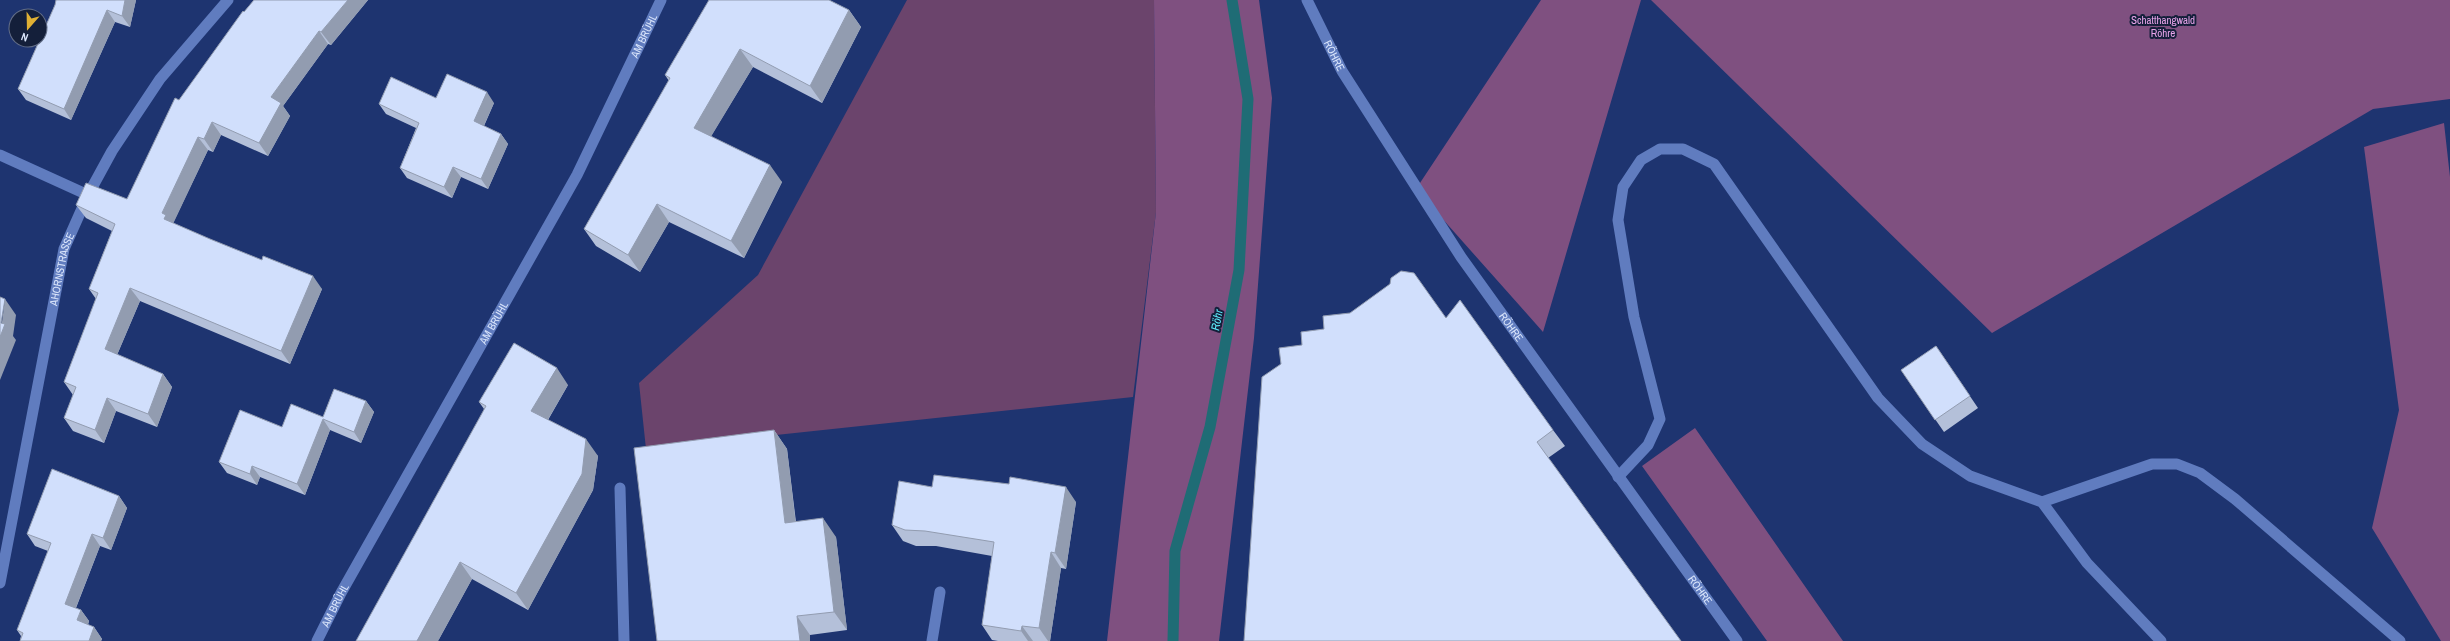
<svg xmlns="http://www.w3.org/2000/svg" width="2450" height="641" font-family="'Archivo Narrow',sans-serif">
<rect width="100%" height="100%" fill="#1e3470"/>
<path fill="#6b446c" d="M 907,0 L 1154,0 L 1156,212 L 1133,397 L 646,449 L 639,383 L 758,275 Z"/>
<path fill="#7f5080" d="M 1154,0 L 1259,0 L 1272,98 L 1254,338 L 1219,641 L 1107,641 L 1156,212 Z
M 1541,0 L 1641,0 L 1543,332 L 1416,189 Z
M 1651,0 L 2450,0 L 2450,99 L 2373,109 L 1992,333 Z
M 2444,123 L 2450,177 L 2450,641 L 2441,641 L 2372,528 L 2399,410 L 2364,147 Z
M 1695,428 L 1843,641 L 1767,641 L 1642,466 Z"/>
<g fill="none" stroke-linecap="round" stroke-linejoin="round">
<path stroke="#1f6c75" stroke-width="11" d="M 1173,641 L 1175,551 L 1210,427 L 1239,270 L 1248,99 L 1232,0"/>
<path stroke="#607cbf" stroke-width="11" d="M 1618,477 L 1648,445 L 1660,419 L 1634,317 L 1618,220 L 1623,187 L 1641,160 L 1660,149 L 1683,149 L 1714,164 L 1878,398 L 1922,444 L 1970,476 L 2042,502 L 2087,563 L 2161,641
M 620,488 L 624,641
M 2042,502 L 2152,464 L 2177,464 L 2200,473 L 2235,499 L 2400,641
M 932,641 L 940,592"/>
<g stroke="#607cbf" stroke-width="11">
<path d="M 0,155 L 88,195"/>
<path id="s1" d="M 0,583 L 64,249 L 88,195 L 112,151 L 160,79 L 228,0"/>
</g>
<path stroke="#607cbf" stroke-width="11" id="s2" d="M 317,641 L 341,593 L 577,175 L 661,0"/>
<path stroke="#607cbf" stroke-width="11" id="s3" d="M 1307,0 L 1342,71 L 1461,257 L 1737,641"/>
</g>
<path fill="#b4c0d9" d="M 136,0 L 130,27 L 115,22 L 71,120 L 26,100 L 18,89 L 55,5 Z
M 254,0 L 368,0 L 331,45 L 328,44 L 283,106 L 290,116 L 268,156 L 221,135 L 213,152 L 208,150 L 173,223 L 322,289 L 290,364 L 140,301 L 117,355 L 163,374 L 172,387 L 157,427 L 116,411 L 104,443 L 73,431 L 64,418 L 73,395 L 64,382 L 96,299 L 89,289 L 112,231 L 86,218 L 76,205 L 127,199 L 179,100 L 244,12 Z
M 849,10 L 861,27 L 822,103 L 753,67 L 711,136 L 782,182 L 744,258 L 669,222 L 640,272 L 596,246 L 584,229 L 669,81 L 665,75 Z
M 436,98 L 494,103 L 484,126 L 501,134 L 508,144 L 488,189 L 461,177 L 452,198 L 407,178 L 400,168 L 416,128 L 386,114 L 379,104 Z
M 1302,345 L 1553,430 L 1565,446 L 1548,458 L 1281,364 Z
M 1936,346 L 1978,408 L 1944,432 L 1901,370 Z
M 568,385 L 548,420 L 598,456 L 593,490 L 528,610 L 472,579 L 438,641 L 484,409 L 479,402 Z
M 366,401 L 374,412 L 361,443 L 330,430 L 305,495 L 260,477 L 257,485 L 227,473 L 219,462 L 282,427 L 323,417 Z
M 774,430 L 787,449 L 796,522 L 836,537 L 847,630 L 810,635 L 810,641 L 657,641 Z
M 1009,484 L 1076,502 L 1066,569 L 1061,568 L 1050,641 L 998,641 L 992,640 L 982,625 L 992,556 L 936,546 L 916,546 L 903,541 L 892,525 L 932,487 Z
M 119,496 L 127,508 L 111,550 L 100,546 L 76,608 L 81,610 L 89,621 L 88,625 L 94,627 L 102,639 L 101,641 L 20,641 L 21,636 L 17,630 L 48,551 L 35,546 L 27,534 Z"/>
<path fill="#929cb0" d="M 125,0 L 136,0 L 130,27 L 122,16 Z
M 348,0 L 368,0 L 331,45 L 321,32 Z
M 107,10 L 115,22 L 71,120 L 64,109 Z
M 849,10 L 861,27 L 822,103 L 810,86 Z
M 319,31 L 328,44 L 283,106 L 290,116 L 268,156 L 259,143 L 271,97 Z
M 740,49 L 753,67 L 706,145 L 694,128 Z
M 487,92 L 494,103 L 481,132 L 474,121 Z
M 212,122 L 221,135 L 213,152 L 204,139 Z
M 501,134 L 508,144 L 488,189 L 481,179 Z
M 198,137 L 208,150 L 173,224 L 164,219 L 162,213 Z
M 770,165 L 782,182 L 744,258 L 731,241 Z
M 453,167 L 461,177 L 452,198 L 444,187 Z
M 657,204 L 669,222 L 640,272 L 628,255 Z
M 313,276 L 322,289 L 290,364 L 281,351 Z
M 130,288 L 140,301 L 114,362 L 105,349 Z
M 5,299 L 16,315 L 13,336 L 16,340 L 0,380 L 0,337 Z
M 557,368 L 568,385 L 543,428 L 531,411 Z
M 163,374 L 172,387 L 157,427 L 148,414 Z
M 107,398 L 116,411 L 104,443 L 95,430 Z
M 366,401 L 374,412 L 361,443 L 354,432 Z
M 323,419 L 330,430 L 305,495 L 297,484 Z
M 774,430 L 787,449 L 798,542 L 785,523 Z
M 586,439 L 598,456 L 593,490 L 528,610 L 516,593 Z
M 252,466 L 260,477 L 257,485 L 250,474 Z
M 1066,487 L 1076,502 L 1066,569 L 1055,553 Z
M 119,496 L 127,508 L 111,550 L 103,538 Z
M 823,518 L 836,537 L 847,630 L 834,612 Z
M 92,534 L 100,546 L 73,615 L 65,604 Z
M 1051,552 L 1061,568 L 1050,641 L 1048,641 L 1039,628 Z
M 460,562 L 472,579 L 438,641 L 417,641 Z
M 81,610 L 89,621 L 85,632 L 77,620 Z
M 797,616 L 810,635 L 810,641 L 800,641 Z
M 1022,626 L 1033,641 L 1028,641 L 1021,631 Z
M 94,627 L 102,639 L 101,641 L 89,641 Z"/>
<path fill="#d1dffc" stroke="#929cb0" d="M 56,0 L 125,0 L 122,16 L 107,10 L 64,109 L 18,89 L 55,5 Z
M 254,0 L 348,0 L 321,32 L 319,31 L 271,97 L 281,103 L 259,143 L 212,122 L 204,139 L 198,137 L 162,213 L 166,215 L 164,219 L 210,239 L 262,260 L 263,256 L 313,276 L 281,351 L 130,288 L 105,349 L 163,374 L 148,414 L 107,398 L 95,430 L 64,418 L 76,387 L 64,382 L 98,293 L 89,289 L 115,224 L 76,205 L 86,183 L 127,199 L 175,98 L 179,100 L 243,11 L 244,12 Z
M 709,0 L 829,0 L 849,10 L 810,86 L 740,49 L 694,128 L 770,165 L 731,241 L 657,204 L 628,255 L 584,229 L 670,78 L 665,75 Z
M 447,74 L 487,92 L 474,121 L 501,134 L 481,179 L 453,167 L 444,187 L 400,168 L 419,123 L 379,104 L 391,77 L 436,98 Z
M 1401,271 L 1414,273 L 1446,318 L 1460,300 L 1553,430 L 1537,442 L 1681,641 L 1244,641 L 1262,377 L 1281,364 L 1279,348 L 1302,345 L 1301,332 L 1324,329 L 1323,316 L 1350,313 L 1390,284 L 1391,278 Z
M 0,297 L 5,299 L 1,323 L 5,324 L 0,337 Z
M 514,343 L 557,368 L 531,411 L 586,439 L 582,474 L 516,593 L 460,562 L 417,641 L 356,641 L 486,406 L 479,402 Z
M 1936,346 L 1970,396 L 1935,420 L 1901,370 Z
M 334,389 L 366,401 L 354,432 L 323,419 L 297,484 L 252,466 L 250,474 L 219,462 L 240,410 L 282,427 L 291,404 L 323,417 Z
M 774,430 L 785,523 L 823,518 L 834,612 L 797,616 L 800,641 L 657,641 L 634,448 Z
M 52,469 L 119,496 L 103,538 L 92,534 L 65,604 L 81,610 L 77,620 L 94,627 L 89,641 L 20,641 L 23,633 L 17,630 L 51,543 L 27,534 Z
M 934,475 L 1009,484 L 1010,477 L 1066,487 L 1055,553 L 1051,552 L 1039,628 L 1022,626 L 1021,631 L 982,625 L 994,542 L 925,531 L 905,530 L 892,525 L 899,481 L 932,487 Z"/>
<g text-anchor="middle" stroke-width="4" stroke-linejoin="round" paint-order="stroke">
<g font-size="11" fill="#e9a4ea" stroke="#141f3a">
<text x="2163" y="24">Schatthangwald<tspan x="2163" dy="13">Röhre</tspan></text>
</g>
<g font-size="11" fill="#dae5fb" stroke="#141f3a">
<text dy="4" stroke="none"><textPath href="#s2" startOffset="688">AM BRÜHL</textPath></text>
<text dy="4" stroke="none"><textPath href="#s3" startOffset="62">RÖHRE</textPath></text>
<text dy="4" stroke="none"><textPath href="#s1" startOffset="320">AHORNSTRASSE</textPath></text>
<text dy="4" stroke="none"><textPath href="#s2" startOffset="364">AM BRÜHL</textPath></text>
<text dy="4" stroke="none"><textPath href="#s3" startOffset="386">RÖHRE</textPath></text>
<text dy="4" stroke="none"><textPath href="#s3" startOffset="710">RÖHRE</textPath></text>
<text dy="4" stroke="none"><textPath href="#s2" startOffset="40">AM BRÜHL</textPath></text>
</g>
<g font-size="12" font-style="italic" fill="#5deafa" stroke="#141f3a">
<text transform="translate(1217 320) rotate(-79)" y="4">Röhr</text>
</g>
</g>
<g transform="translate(28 28) rotate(200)"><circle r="19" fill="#141f3a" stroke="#636e87"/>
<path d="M0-3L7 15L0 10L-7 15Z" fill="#e0b034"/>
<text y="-6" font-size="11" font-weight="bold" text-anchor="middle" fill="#dae5fb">N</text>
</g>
</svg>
